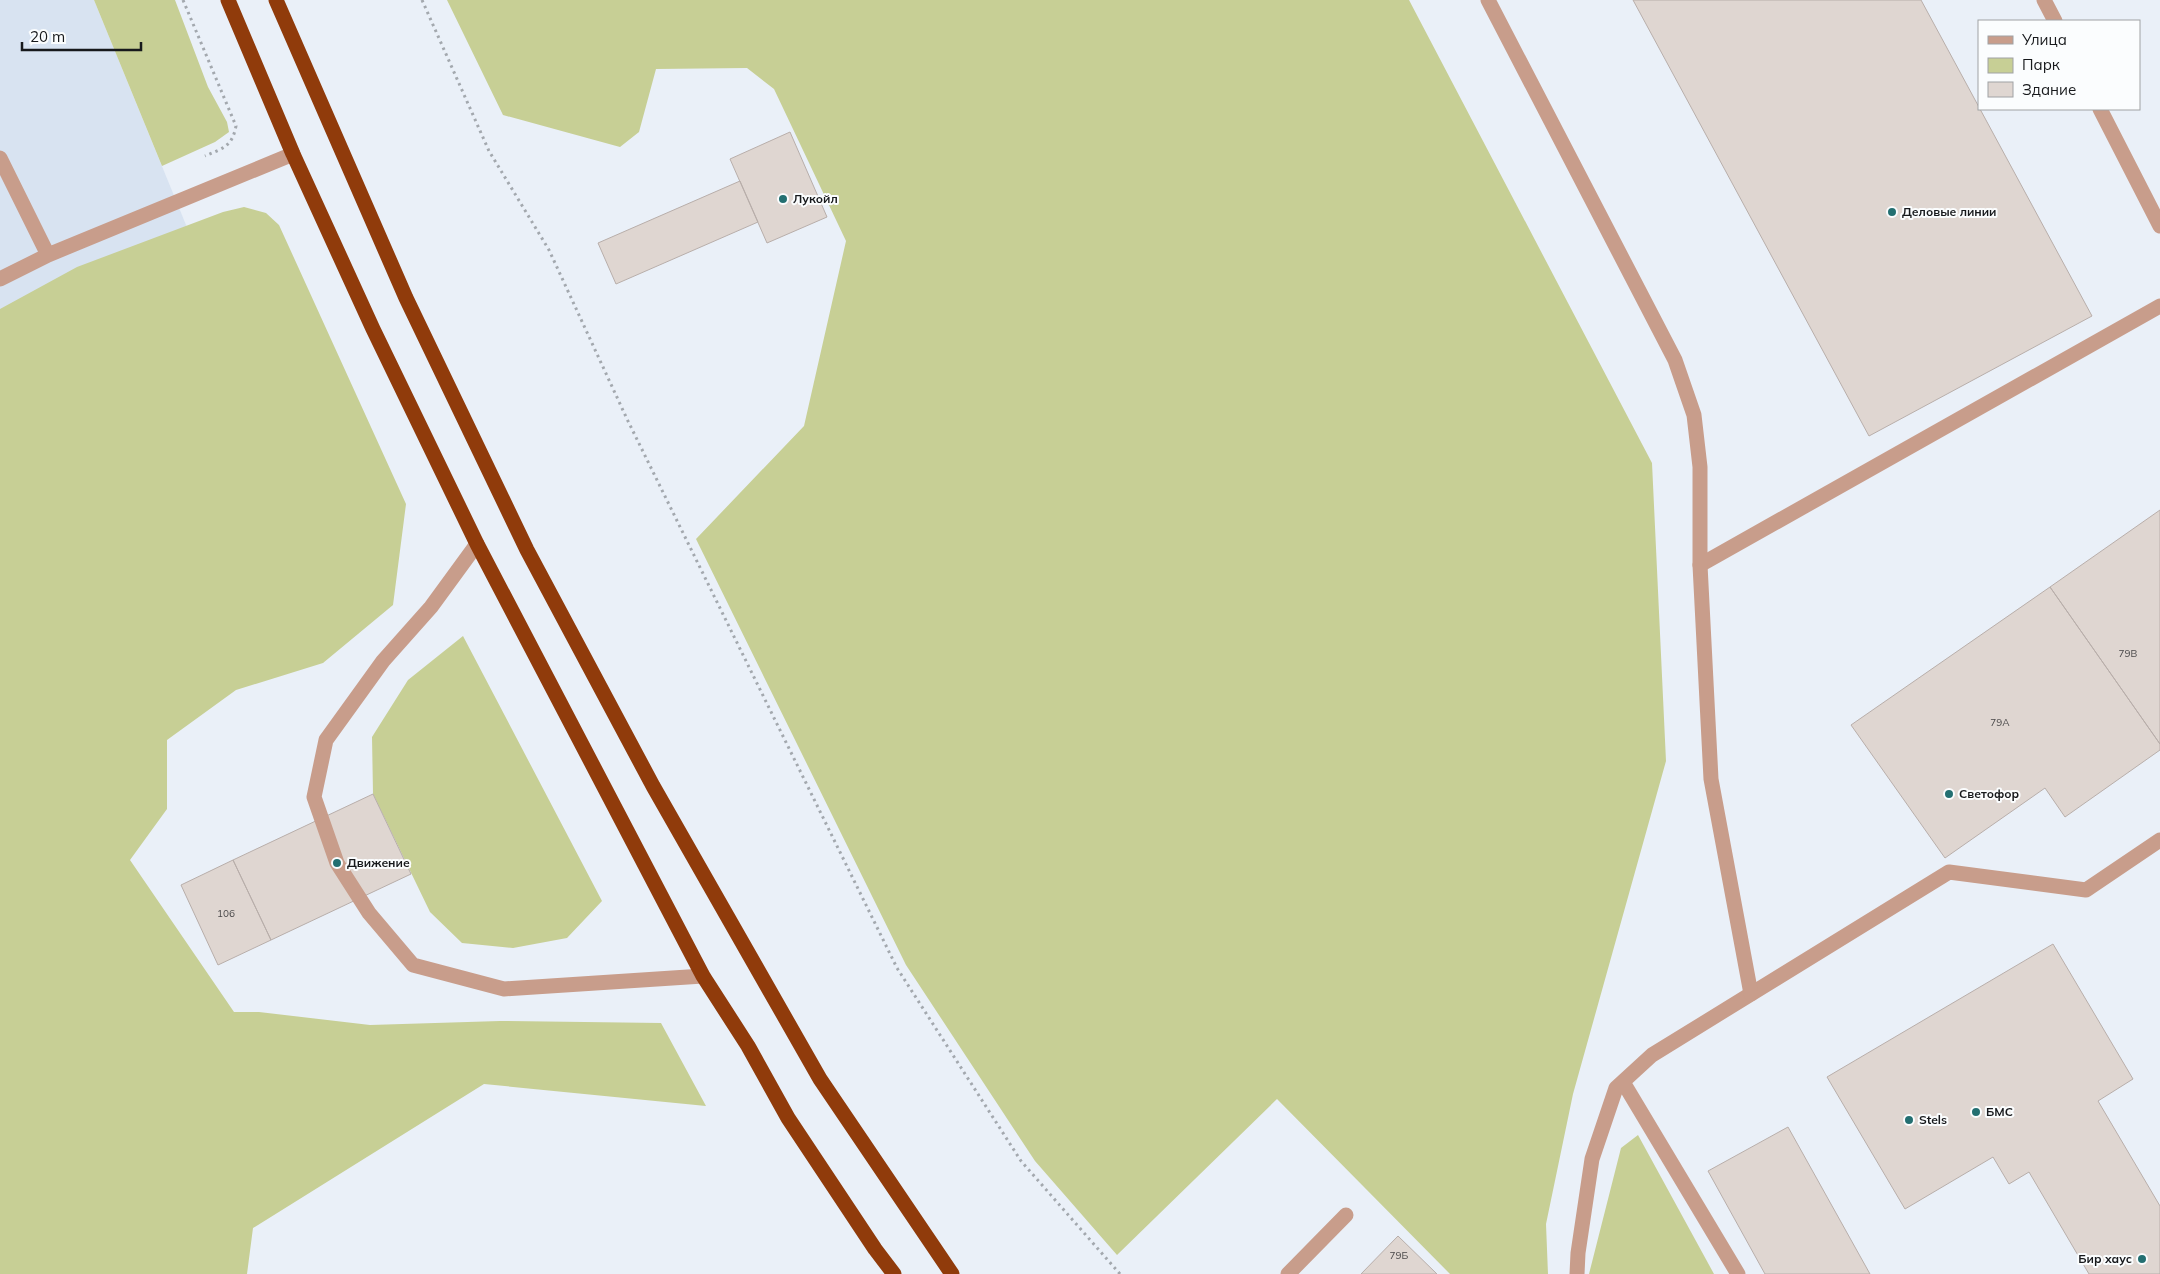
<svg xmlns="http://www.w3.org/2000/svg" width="2160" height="1274" font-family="Mulish,sans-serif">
<rect width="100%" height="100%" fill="#eaf0f8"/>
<path fill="#d8e3f1" d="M 0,0 L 94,0 L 202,264 L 0,346 Z"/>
<path fill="#c7cf95" d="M 94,0 L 175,0 L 208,87 L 227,122 L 229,132 L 215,142 L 162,166 Z
M 447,0 L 1409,0 L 1652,463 L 1666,761 L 1573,1094 L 1546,1224 L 1548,1274 L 1450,1274 L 1277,1099 L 1117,1255 L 1035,1161 L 906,965 L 696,539 L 804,426 L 846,241 L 774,89 L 747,68 L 656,69 L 639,132 L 620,147 L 503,115 Z
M 244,207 L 266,213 L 279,225 L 406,504 L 393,605 L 323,663 L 236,690 L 167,740 L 167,809 L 130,860 L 234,1012 L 259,1012 L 370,1025 L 500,1021 L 661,1023 L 706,1106 L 484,1084 L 253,1228 L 247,1274 L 0,1274 L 0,309 L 77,267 L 223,212 Z
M 463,636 L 602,901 L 567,938 L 513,948 L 462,943 L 430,912 L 373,794 L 372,737 L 408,680 Z
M 1638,1135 L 1714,1274 L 1715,1274 L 1589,1274 L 1621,1148 Z"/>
<path fill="#dfd6d1" stroke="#b8aeaa" d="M 1633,0 L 1921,0 L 2092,316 L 1869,436 Z
M 790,132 L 827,217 L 767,243 L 730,159 Z
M 740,181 L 758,222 L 616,284 L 598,243 Z
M 2160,510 L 2160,744 L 2050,587 Z
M 2050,587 L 2160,744 L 2160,750 L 2065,817 L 2045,788 L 1945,858 L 1851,725 Z
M 373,794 L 411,874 L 271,940 L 233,860 Z
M 233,860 L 271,940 L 218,965 L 181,885 Z
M 2053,944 L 2133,1079 L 2098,1101 L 2160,1206 L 2160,1274 L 2089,1274 L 2029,1172 L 2009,1184 L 1993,1157 L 1905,1209 L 1827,1077 Z
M 1788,1127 L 1870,1274 L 1765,1274 L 1708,1171 Z
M 1398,1236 L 1437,1274 L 1361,1274 Z"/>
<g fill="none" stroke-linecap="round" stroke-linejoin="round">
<path stroke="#a3a8ae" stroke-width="3" stroke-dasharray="2.5 4" stroke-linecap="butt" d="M 183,0 L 236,126 C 232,147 223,148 205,156
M 422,0 L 489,151 L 549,250 L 627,419 L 897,968 L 1021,1161 L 1120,1274"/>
<path stroke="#c89d8b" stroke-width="15" d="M 2044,0 L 2055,21
M 2100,109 L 2160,226
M 0,158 L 48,255 L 293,154
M 0,279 L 48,255
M 477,544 L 431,607 L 383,661 L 326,740 L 314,797 L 337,863 L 369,913 L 413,965 L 504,989 L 703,976
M 1700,565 L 2160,306
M 1623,1082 L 1738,1274
M 1288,1274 L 1346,1215
M 1577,1274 L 1578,1253 L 1592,1159 L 1616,1088 L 1652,1055 L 1949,872 L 2086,890 L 2160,840"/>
<path stroke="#c89d8b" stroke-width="15" d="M 1488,0 L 1675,360 L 1694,415 L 1700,467 L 1700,565 L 1711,779 L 1751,994"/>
<path stroke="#903b0b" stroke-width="15" d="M 228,0 L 293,154 L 373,329 L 477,544 L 703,976 L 748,1046 L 788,1118 L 875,1249 L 894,1274
M 276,0 L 406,298 L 527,550 L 653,786 L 820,1079 L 952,1274"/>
</g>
<g fill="#236f71" stroke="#fbfdfe" stroke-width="2">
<circle cx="783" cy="199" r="5"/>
<circle cx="1892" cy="212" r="5"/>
<circle cx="1949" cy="794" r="5"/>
<circle cx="337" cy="863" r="5"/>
<circle cx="1976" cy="1112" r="5"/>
<circle cx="1909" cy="1120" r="5"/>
<circle cx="2142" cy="1259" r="5"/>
</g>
<g text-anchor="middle" stroke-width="4" stroke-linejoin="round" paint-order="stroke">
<g font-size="10" fill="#494849">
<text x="2128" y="657">79В</text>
<text x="2000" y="726">79А</text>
<text x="226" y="917">106</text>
<text x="1399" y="1259">79Б</text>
</g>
<g font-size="12" font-weight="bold" fill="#17191c" stroke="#fbfdfe" text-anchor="start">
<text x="793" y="203">Лукойл</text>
<text x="1902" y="216">Деловые линии</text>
<text x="1959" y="798">Светофор</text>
<text x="347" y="867">Движение</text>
<text x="1986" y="1116">БМС</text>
<text x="1919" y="1124">Stels</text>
<text x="2132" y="1263" text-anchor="end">Бир хаус</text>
</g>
</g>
<rect x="1978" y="20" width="162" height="90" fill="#fbfdfe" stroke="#a0a2a4"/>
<rect x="1988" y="36" width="25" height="8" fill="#c89d8b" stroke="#a0a2a4"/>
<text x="2022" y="45" font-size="15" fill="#17191c">Улица</text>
<rect x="1988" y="58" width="25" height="15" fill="#c7cf95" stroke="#a0a2a4"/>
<text x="2022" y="70" font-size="15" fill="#17191c">Парк</text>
<rect x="1988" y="82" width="25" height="15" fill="#dfd6d1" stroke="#a0a2a4"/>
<text x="2022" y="95" font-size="15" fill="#17191c">Здание</text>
<path d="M22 42v8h119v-8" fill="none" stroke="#17191c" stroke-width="2.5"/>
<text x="30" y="42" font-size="15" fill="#17191c" stroke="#fbfdfe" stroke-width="4" paint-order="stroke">20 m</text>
</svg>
